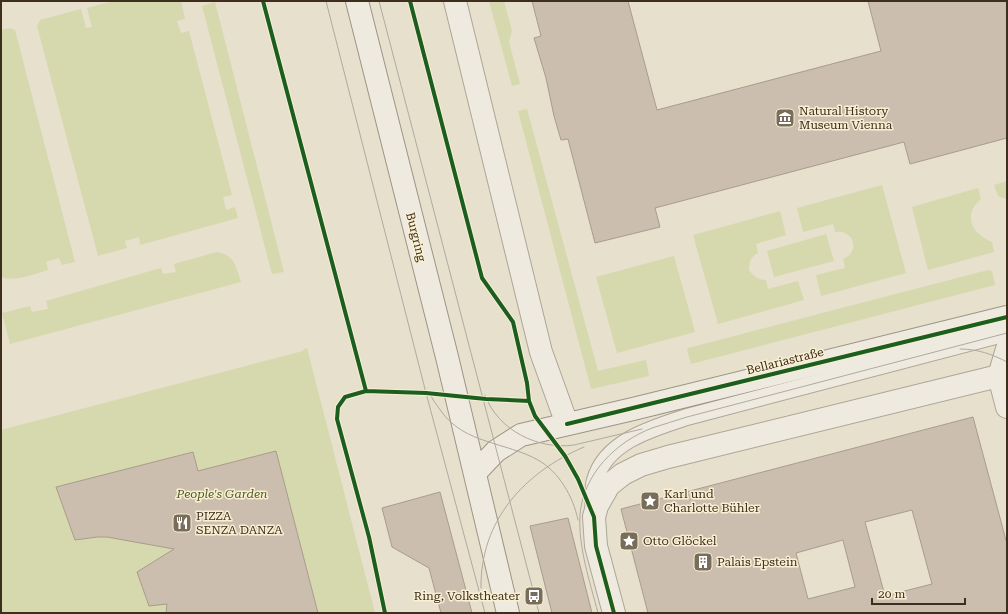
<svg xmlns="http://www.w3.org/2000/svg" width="1008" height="614" font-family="'Roboto Serif',serif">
<rect width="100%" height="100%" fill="#e7e0cd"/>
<path fill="#d6d8ae" d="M 114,1 L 181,1 L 185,19 L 177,21 L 181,33 L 189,31 L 232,195 L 223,197 L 226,210 L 235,207 L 238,218 L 140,245 L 139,237 L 125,241 L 127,248 L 98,256 L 37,26 L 40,20 L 81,9 L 86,28 L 92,27 L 87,8 Z
M 489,1 L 504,1 L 512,31 L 509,42 L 520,84 L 512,86 Z
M 215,2 L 284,272 L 272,274 L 202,6 Z
M 10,28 L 15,30 L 75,262 L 62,265 L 59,258 L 46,262 L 48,270 C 37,273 10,284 1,276 L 1,30 Z
M 527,109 L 598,371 L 646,360 L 649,376 L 591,389 L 518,111 Z
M 1007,181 L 1007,199 L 998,196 L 994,185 Z
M 882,185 L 906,273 L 821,296 L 816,275 L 845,268 L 843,259 C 861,252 854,229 835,232 L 833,224 L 803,232 L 797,208 Z
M 978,188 L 981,199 C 962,215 972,234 992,242 L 994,252 L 928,270 L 912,207 Z
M 780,211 L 786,235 L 756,244 L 758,253 C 751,257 749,261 749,270 C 753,276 758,280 766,280 L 768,289 L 798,281 L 804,300 L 718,324 L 693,235 Z
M 826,234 L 834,261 L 774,277 L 767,251 Z
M 217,252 C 235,255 236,267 241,282 L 10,344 L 2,313 L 30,306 L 32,312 L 48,309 L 46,301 L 161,268 L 163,274 L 176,272 L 174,264 Z
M 674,256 L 695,332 L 617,353 L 596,277 Z
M 988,270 L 992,271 L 995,285 L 691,364 L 687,350 L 688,348 Z
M 307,348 L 375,613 L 1,613 L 1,430 L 303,351 L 304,349 Z"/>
<path fill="#ccbeae" stroke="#a89c8c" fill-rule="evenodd" d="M 532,1 L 628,1 L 657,110 L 881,51 L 868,1 L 1007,1 L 1007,138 L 910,164 L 904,142 L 655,208 L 660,227 L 595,243 L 568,139 L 561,140 L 554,116 L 546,78 L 534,38 L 541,36 Z
M 973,417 L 1007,544 L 1007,613 L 648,613 L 621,509 ZM 912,510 L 932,584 L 885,596 L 865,522 ZM 843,540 L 855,587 L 808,599 L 796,553 Z
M 276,451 L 318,613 L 166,613 L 167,604 L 149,606 L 137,572 L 174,549 L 107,537 L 97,537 L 75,540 L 56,487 L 193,452 L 198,471 Z
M 440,492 L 472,613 L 441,613 L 429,568 L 392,547 L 382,508 Z
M 568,518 L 592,613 L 552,613 L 530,526 Z"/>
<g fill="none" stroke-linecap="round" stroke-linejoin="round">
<defs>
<path id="service" d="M 594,511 C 593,501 592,490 595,480 C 606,441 653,428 687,417 L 1007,333"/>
<path id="minor" d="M 455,1 L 541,352 L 567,424
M 1007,349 L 999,376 L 1007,407
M 614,613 L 596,546 L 594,517 L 597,506 L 609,485 L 623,474 L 641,465 L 668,457 L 1007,374"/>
<path id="secondary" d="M 357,1 L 447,357 L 508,613
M 475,473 L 496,451 L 521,435 L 633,409 L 1007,317"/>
</defs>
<use href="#service" stroke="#ada596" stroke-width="18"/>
<use href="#minor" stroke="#ada596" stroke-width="24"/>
<use href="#secondary" stroke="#9c9486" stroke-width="24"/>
<use href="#service" stroke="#efeae0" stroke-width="16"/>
<use href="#minor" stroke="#efeae0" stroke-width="22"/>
<use href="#secondary" stroke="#efeae0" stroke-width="22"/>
<path stroke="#afaaa0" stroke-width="1" d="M 326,1 L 426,393 L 485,613
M 379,1 L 539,613
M 960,349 C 977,349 992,354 1007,362
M 430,393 C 432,400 437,405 441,411 C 464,444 506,442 538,460 C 559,472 573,496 578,520
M 485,395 C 498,431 539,450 574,445 L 642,429
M 481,588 C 480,520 525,472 584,447
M 598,613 C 590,582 578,547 580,515 C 583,474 616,442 652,428 C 664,424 675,421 687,417 L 1007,333"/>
<defs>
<path id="cycleway" d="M 263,1 L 366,391
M 410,1 L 482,278 L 513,322 L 527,383 L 529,401 L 535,416 L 565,456 L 578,479 L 594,517 L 596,546 L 614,613
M 567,424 L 1007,317
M 385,613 L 369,537 L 337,419 L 338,407 L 345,397 L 366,391 L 426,393 L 486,399 L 529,401"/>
</defs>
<use href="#cycleway" stroke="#f9efd3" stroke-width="6"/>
<use href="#cycleway" stroke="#1b5e20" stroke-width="4"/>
</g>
<defs>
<symbol id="museum-square" viewBox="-11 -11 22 22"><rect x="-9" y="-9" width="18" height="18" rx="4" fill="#786c5b" stroke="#f9efd3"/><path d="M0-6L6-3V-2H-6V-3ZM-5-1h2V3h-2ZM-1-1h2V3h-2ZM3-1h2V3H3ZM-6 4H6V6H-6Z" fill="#fff"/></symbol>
<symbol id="sight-square" viewBox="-11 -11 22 22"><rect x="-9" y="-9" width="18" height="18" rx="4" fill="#786c5b" stroke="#f9efd3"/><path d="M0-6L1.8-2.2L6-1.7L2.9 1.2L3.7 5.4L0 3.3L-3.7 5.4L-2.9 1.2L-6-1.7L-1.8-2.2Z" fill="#fff"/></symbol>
<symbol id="restaurant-square" viewBox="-11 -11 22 22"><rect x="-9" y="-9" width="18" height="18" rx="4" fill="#786c5b" stroke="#f9efd3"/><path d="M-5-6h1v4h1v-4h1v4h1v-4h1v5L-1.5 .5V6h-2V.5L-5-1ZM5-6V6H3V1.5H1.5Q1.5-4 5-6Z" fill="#fff"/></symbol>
<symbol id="building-square" viewBox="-11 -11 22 22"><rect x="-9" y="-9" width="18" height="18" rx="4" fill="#786c5b" stroke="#f9efd3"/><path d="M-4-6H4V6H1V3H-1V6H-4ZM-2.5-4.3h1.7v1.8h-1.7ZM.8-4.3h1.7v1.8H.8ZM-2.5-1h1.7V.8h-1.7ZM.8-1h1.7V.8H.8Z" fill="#fff"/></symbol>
<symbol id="bus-square" viewBox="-11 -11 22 22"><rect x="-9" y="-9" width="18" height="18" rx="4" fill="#786c5b" stroke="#f9efd3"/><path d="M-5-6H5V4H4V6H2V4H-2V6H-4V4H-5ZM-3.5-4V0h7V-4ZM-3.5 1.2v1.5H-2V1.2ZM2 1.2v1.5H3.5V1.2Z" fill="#fff"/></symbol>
</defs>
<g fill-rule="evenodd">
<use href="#museum-square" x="774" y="107" width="22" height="22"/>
<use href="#sight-square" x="639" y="490" width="22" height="22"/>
<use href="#restaurant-square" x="171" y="512" width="22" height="22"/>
<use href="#sight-square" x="618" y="530" width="22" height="22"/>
<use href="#building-square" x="692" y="551" width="22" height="22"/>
<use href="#bus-square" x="523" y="585" width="22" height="22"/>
</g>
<g text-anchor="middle" stroke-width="3" stroke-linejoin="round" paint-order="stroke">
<g font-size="12" fill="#3d2e1d" stroke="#f9efd3" text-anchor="start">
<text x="799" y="115">Natural History<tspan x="799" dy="14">Museum Vienna</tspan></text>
<text x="664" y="498">Karl und<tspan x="664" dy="14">Charlotte Bühler</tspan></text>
<text x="196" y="520">PIZZA<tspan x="196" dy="14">SENZA DANZA</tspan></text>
<text x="643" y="545">Otto Glöckel</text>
<text x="717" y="566">Palais Epstein</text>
<text x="520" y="600" text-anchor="end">Ring, Volkstheater</text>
</g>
<g font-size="12" fill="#3d2e1d" stroke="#f9efd3">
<text transform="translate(416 237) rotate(76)" y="4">Burgring</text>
<text transform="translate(785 361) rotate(-14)" y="4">Bellariastraße</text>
</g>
<g font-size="12" font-style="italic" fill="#4b5b21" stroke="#f9efd3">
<text x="222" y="498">People's Garden</text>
</g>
</g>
<rect width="1008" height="614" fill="none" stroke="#3d2e1d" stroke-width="4"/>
<path d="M872 598v6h93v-6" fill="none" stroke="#3d2e1d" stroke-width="2"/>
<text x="878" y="598" font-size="12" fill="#3d2e1d" stroke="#f9efd3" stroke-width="3" paint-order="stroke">20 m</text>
</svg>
